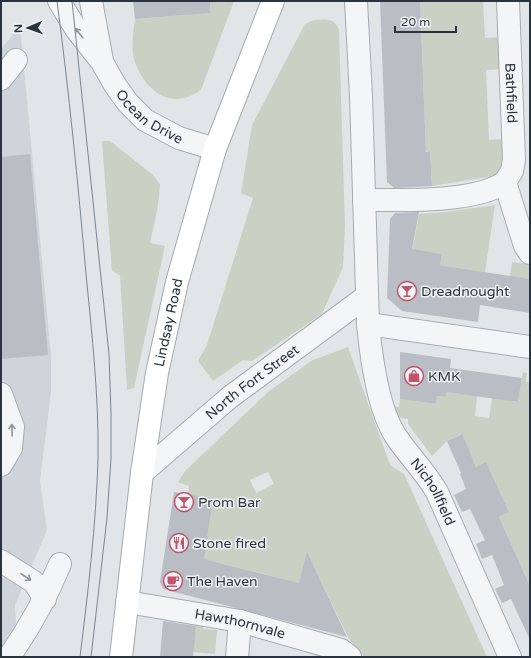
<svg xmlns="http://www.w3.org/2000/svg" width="531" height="658" font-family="'Varela Round',sans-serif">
<rect width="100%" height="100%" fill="#e1e5e8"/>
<path fill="#cfd4da" d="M 16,31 L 21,36 L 51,356 L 51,392 L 40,481 L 47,530 L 15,605 L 16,623 L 14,630 L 1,647 L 1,49 Z"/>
<path fill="#c8d1c3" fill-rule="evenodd" d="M 192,1 L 234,1 L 201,90 C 173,110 148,94 136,65 C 130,51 133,34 135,19 L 187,15 Z
M 420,1 L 483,1 L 485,38 L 503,37 L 504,69 L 486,70 L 489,140 L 507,139 L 506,167 L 494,176 L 432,186 L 430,151 L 426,151 Z
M 314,20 C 326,19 335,18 339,30 L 345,226 L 343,267 L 322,314 L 252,361 L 243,360 L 213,381 L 198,361 L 207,345 L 253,198 L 241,193 L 252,125 L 305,24 Z
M 102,141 L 110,141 L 152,174 L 160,184 L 158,206 L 150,243 L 165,246 L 134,388 L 127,390 L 120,275 L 112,271 Z
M 495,205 L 485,272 L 440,265 L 442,254 L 428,252 L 410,262 L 419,214 L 446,212 Z
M 512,262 L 530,264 L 530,284 L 529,279 L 510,276 Z
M 348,347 L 390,465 L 404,474 L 487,657 L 364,657 L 349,639 L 310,559 L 298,588 L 276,577 L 212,561 L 203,564 L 213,499 L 188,495 L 189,486 L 178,482 L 185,471 L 269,391 L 313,360 ZM 268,472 L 274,484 L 256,493 L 250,480 Z
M 523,372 L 527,373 L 526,382 L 530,382 L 530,586 L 499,517 L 509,512 L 499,490 L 487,487 L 496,483 L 486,463 L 476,467 L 461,434 L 447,441 L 432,456 L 408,424 L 408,419 L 397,417 L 392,406 L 399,407 L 400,399 L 436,404 L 437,396 L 445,397 L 446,392 L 477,396 L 475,416 L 489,418 L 492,398 L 518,402 Z
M 196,623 L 204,624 L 203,629 L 217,630 L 215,654 L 193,652 Z"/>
<path fill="#b9bec5" d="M 133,1 L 210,1 L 210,13 L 135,19 Z
M 380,1 L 420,1 L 426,152 L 430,151 L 432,186 L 394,188 L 387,182 Z
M 30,154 L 48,355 L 1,359 L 1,157 Z
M 419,212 L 412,249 L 442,254 L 440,265 L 530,279 L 530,313 L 480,305 L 478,322 L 402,311 L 394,304 L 387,298 L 390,219 L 395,213 Z
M 400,352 L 451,359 L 450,368 L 522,378 L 518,402 L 446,392 L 446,397 L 437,396 L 436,404 L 400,399 Z
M 462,434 L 476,467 L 486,462 L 509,512 L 499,517 L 530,586 L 530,640 L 511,599 L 502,603 L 495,589 L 504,585 L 492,555 L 482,559 L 476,544 L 485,540 L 470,509 L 462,512 L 454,495 L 466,489 L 460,474 L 461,473 L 447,441 Z
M 174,492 L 213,499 L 204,559 L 299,583 L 307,552 L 347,637 L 163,589 L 160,582 Z
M 163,621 L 196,626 L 193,657 L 160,657 Z"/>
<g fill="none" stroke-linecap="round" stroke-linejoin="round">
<defs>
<g id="minor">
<path id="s1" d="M 59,1 L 76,29 L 102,62 L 115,85 L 128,103 L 145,120 L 179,138 L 215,149"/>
<path d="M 91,1 L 102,61"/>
<path id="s2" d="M 356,1 L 361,96 L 368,324 C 371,356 378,408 395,435 C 408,455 425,471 437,492 L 510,657"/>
<path id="s3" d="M 508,1 L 514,160 L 512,171 L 505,182 L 525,246 L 530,253"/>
<path d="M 1,79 L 16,60"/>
<path d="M 364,200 C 401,200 476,203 505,182"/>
<path d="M 368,324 L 530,347"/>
<path d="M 1,394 L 13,427 L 11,448 L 1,465"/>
<path id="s4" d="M 142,473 L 230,397 L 367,296"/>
<path d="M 1,561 L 34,582 L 45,599"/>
<path id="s5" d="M 127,602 L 240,621 L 331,647 L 341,650 L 350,657"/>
<path d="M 9,657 C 30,627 46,598 60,564"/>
<path d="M 237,657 L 240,621"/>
</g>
<g id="major">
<path id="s6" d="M 121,657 L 142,473 L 157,373 L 177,282 L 215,149 L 273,1"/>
</g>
</defs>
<use href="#minor" stroke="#a7acb2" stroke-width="24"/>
<use href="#major" stroke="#a2aab3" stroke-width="24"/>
<use href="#minor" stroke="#f3f5f7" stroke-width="22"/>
<use href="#major" stroke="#fff" stroke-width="22"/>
<path stroke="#7c8590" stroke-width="1" d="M 57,1 C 69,92 78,183 86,274 C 92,335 99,398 98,459 C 96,525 88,592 80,657
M 72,1 L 109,354 L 111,414 L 111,458 L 107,518 L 91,657"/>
</g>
<defs><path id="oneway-shaft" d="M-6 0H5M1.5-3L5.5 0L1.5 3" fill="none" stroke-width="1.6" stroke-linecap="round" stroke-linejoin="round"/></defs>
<g stroke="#8f949a">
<use href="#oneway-shaft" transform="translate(79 33) rotate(-128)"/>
<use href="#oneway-shaft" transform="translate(12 430) rotate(-91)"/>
<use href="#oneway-shaft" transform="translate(26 577) rotate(33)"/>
</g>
<defs>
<symbol id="bar-ring" viewBox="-11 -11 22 22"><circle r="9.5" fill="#f1f3f6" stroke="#c1536b" stroke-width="1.5"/><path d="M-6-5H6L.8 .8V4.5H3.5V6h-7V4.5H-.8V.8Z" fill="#c1536b"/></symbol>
<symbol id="shop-ring" viewBox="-11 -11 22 22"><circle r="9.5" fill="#f1f3f6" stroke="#c1536b" stroke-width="1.5"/><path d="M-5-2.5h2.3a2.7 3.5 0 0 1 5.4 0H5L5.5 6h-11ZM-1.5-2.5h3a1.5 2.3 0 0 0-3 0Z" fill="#c1536b"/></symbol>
<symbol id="restaurant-ring" viewBox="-11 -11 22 22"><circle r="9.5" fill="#f1f3f6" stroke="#c1536b" stroke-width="1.5"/><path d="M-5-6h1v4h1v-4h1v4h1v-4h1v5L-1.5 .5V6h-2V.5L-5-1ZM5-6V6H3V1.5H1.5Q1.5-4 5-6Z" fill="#c1536b"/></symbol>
<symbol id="cafe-ring" viewBox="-11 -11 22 22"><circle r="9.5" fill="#f1f3f6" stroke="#c1536b" stroke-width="1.5"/><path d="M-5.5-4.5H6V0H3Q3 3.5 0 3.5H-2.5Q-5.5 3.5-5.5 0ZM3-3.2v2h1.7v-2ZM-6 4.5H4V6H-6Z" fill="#c1536b"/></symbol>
</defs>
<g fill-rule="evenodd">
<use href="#bar-ring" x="396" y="280" width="22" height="22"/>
<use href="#shop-ring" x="403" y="365" width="22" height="22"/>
<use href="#bar-ring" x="173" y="491" width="22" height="22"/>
<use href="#restaurant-ring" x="168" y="532" width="22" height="22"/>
<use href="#cafe-ring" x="162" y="570" width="22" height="22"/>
</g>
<g text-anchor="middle" stroke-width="3" stroke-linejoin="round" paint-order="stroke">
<g font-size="14" fill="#2b343e" stroke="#f1f3f6">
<text dy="5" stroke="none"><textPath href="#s3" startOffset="92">Bathfield</textPath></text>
<text dy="5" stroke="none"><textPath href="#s1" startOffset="149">Ocean Drive</textPath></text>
<text dy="5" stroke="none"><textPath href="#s6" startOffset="338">Lindsay Road</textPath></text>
<text dy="5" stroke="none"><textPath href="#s4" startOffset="143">North Fort Street</textPath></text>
<text dy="5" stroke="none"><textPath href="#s2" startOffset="507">Nichollfield</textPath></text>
<text dy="5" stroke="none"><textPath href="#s5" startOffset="115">Hawthornvale</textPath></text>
</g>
<g font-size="14" fill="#2b343e" stroke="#f1f3f6" text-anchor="start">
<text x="421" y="296">Dreadnought</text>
<text x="428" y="381">KMK</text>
<text x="198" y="507">Prom Bar</text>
<text x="193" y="548">Stone fired</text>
<text x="187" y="586">The Haven</text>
</g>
</g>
<rect width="531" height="658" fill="none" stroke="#2b343e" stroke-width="4"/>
<g transform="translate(28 28) rotate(268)" stroke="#f1f3f6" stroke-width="3" paint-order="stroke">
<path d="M0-3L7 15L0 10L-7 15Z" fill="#2b343e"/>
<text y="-6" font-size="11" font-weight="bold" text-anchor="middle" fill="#2b343e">N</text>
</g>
<path d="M395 26v6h61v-6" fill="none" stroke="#2b343e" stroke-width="2"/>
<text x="401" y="26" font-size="12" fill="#2b343e" stroke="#f1f3f6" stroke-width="3" paint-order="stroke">20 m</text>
</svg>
